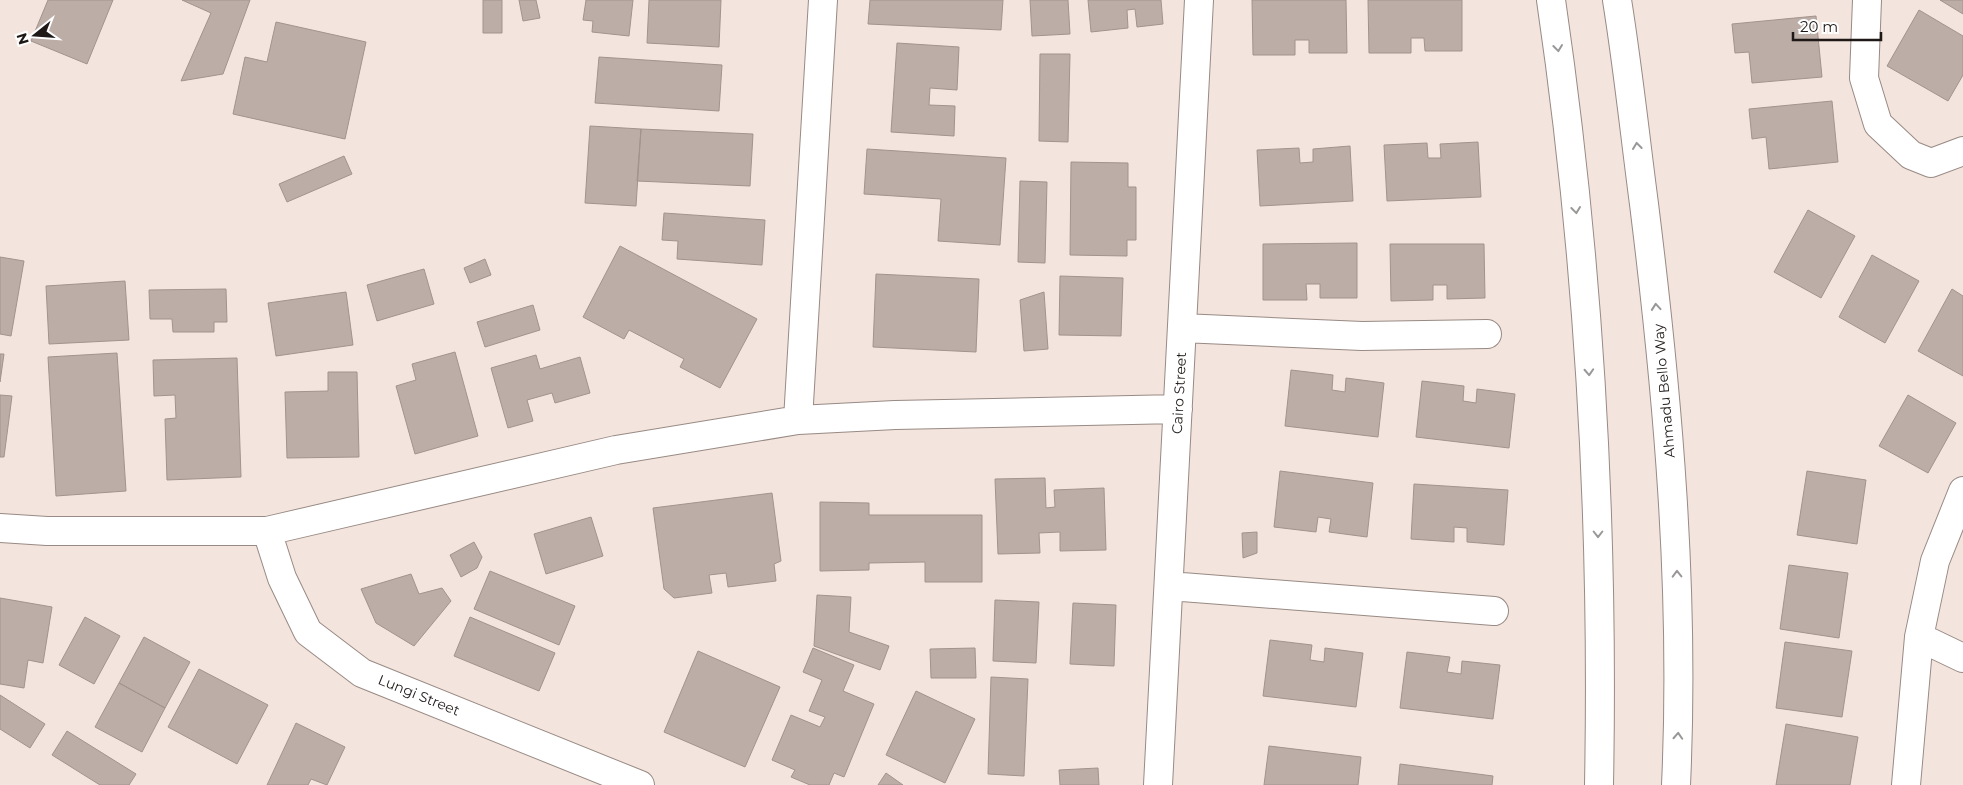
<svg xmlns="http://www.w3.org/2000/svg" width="1963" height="785" font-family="Montserrat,sans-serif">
<rect width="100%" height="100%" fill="#f3e4dd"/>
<path fill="#bcada7" stroke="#a2938d" d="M 48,0 L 113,0 L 87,64 L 31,41 Z
M 182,0 L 250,0 L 223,74 L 181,81 L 211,13 Z
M 483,0 L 502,0 L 502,33 L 483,33 Z
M 519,0 L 536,0 L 540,18 L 523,21 Z
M 586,0 L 633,0 L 629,36 L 592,32 L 593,21 L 583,20 Z
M 649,0 L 721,0 L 719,47 L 647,43 Z
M 870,0 L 1003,0 L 1001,30 L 868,24 Z
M 1030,0 L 1068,0 L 1070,34 L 1032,36 Z
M 1088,0 L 1161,0 L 1163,24 L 1137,27 L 1135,9 L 1127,10 L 1128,28 L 1091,32 Z
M 1252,0 L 1346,0 L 1347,53 L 1309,53 L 1309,40 L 1295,40 L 1295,55 L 1253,55 Z
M 1368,0 L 1462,0 L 1462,51 L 1425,51 L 1424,38 L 1411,38 L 1411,53 L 1369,53 Z
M 1940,0 L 1963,0 L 1963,14 Z
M 1919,10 L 1963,36 L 1963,75 L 1948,101 L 1887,66 Z
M 1816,16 L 1822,77 L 1752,83 L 1749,52 L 1735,53 L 1732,24 Z
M 276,22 L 366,42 L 345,139 L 233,114 L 245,57 L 267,62 Z
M 897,43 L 959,47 L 957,90 L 930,88 L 929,105 L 955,106 L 954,136 L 891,132 Z
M 1040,54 L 1070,54 L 1068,142 L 1039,141 Z
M 599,57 L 722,65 L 719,111 L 595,103 Z
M 1832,101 L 1838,162 L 1769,169 L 1766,137 L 1752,139 L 1749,109 Z
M 590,126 L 641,129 L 636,206 L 585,203 Z
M 641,129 L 753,134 L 750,186 L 637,181 Z
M 1478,142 L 1481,197 L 1387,201 L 1384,145 L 1427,143 L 1428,158 L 1441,158 L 1440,144 Z
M 1350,146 L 1353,201 L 1260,206 L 1257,150 L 1299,148 L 1300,163 L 1313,162 L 1313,149 Z
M 867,149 L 1006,158 L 1000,245 L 938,241 L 941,199 L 864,194 Z
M 344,156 L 352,174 L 287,202 L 279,184 Z
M 1071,162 L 1128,163 L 1128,187 L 1136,187 L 1136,240 L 1127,240 L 1127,256 L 1070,255 Z
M 1020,181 L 1047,182 L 1045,263 L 1018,262 Z
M 1808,210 L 1855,236 L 1821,298 L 1774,272 Z
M 664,213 L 765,220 L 762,265 L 677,259 L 678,241 L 662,240 Z
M 1357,243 L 1357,298 L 1320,298 L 1320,284 L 1306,284 L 1307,300 L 1263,300 L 1263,244 Z
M 1390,244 L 1484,244 L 1485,298 L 1447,299 L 1447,285 L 1433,285 L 1433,300 L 1391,301 Z
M 620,246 L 757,319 L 720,388 L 680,367 L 684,359 L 629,330 L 624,339 L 583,317 Z
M 1872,255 L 1919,281 L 1885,343 L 1839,317 Z
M 0,257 L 24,261 L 11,336 L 0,334 Z
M 485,259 L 491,275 L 470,283 L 464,268 Z
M 424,269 L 434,304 L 377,321 L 367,285 Z
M 876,274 L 979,279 L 976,352 L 873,347 Z
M 1060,276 L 1123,278 L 1121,336 L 1059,335 Z
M 125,281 L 129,340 L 49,344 L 46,286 Z
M 226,289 L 227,322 L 214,322 L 214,332 L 173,332 L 172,319 L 150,319 L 149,290 Z
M 1952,289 L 1963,296 L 1963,376 L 1918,351 Z
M 346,292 L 353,345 L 276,356 L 268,303 Z
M 1044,292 L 1048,349 L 1024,351 L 1020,300 Z
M 533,305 L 540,330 L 485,347 L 477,322 Z
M 455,352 L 478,436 L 415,454 L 396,386 L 416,380 L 412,364 Z
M 117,353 L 126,491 L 56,496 L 48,357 Z
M 0,354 L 4,354 L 0,382 Z
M 536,355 L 540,369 L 580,357 L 590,393 L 555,403 L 552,393 L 527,400 L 533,421 L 508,428 L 491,368 Z
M 237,358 L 241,477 L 167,480 L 165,419 L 176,418 L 175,395 L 154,396 L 153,360 Z
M 1291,370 L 1333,375 L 1332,390 L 1345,392 L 1346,378 L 1384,383 L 1378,437 L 1285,426 Z
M 328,372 L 357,372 L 359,457 L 287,458 L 285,392 L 328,391 Z
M 1422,381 L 1464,386 L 1463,401 L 1476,403 L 1477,389 L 1515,394 L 1509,448 L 1416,437 Z
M 0,395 L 12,396 L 4,457 L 0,457 Z
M 1908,395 L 1956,423 L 1928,473 L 1879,446 Z
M 1280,471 L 1373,483 L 1367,537 L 1329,532 L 1331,519 L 1318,517 L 1316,532 L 1274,527 Z
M 1807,471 L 1866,480 L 1857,544 L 1797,535 Z
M 1045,478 L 1046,508 L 1055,507 L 1054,490 L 1104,488 L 1106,550 L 1060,551 L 1060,532 L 1039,533 L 1040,553 L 998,554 L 995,479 Z
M 1414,484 L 1508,490 L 1504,545 L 1467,542 L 1467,528 L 1454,527 L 1454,542 L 1411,539 Z
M 772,493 L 781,561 L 774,564 L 776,581 L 728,587 L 726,573 L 709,575 L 712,593 L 674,598 L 664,589 L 653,508 Z
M 820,502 L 869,503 L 869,515 L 982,515 L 982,582 L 925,582 L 925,562 L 869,563 L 869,570 L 820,571 Z
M 591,517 L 603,556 L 546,574 L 534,534 Z
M 1257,532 L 1257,553 L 1243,558 L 1242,533 Z
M 474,542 L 482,557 L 477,568 L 461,577 L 450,555 Z
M 1789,565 L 1848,573 L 1839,638 L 1780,629 Z
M 490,571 L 575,606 L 559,645 L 474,609 Z
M 411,574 L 419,594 L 442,588 L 451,601 L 414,646 L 376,623 L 361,589 Z
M 817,595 L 851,597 L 849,632 L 889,646 L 880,670 L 814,646 Z
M 0,598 L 52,607 L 43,663 L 28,660 L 24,688 L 0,684 Z
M 995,600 L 1039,602 L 1036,663 L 993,661 Z
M 1073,603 L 1116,605 L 1114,666 L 1070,664 Z
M 85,617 L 120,636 L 94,684 L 59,665 Z
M 470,617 L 555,653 L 539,691 L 454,656 Z
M 144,637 L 190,662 L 165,708 L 119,683 Z
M 1270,640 L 1312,645 L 1310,660 L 1324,662 L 1325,648 L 1363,653 L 1356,707 L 1263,696 Z
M 1785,642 L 1852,651 L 1842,717 L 1776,708 Z
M 813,648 L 854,665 L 843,691 L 874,704 L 844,777 L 834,773 L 829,785 L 810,785 L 791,777 L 795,770 L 772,760 L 791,715 L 820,727 L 825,717 L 809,711 L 822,680 L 803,672 Z
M 975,648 L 976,678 L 931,678 L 930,649 Z
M 698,651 L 780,687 L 745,767 L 664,732 Z
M 1407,652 L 1450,657 L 1447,672 L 1461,674 L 1462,661 L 1500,665 L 1493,719 L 1400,708 Z
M 199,669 L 268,705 L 237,764 L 168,727 Z
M 991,677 L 1028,679 L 1024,776 L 988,774 Z
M 119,683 L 165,708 L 142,752 L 95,727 Z
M 916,691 L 975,719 L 945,783 L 886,755 Z
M 0,695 L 45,724 L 30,748 L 0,729 Z
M 296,723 L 345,747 L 327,785 L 311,779 L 308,785 L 267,785 Z
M 1786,724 L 1858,737 L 1850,785 L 1776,785 Z
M 67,731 L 136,774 L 129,785 L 100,785 L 52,755 Z
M 1269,746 L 1361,757 L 1358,785 L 1264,785 Z
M 1400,764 L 1493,776 L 1492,785 L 1398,785 Z
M 1098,768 L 1099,785 L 1060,785 L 1059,770 Z
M 886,773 L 903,785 L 878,785 Z"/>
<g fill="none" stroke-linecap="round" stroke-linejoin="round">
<defs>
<path id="minor" d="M 1867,0 L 1864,78 L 1878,124 L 1911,155 L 1931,163 L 1963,151
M 1182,328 L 1362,336 L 1487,334
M 798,420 L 823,0
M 0,528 L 47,531 L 267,531 L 616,450 L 798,420 L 895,415 L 1178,409
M 267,531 L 282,578 L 308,632 L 362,673 L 640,785
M 1169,586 L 1494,611
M 1919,637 L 1963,658
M 1158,785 L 1199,0
M 1906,785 L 1919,637 L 1935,561 L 1963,491"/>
<path id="primary" d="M 1551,0 C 1589,259 1604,523 1599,785
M 1617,0 C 1628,68 1635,136 1644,204 C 1668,397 1685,591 1676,785"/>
</defs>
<use href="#minor" stroke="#988a84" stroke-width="30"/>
<use href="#primary" stroke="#988a84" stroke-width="30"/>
<use href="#minor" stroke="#fff" stroke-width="28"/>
<use href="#primary" stroke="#fff" stroke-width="28"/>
</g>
<defs><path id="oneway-chevron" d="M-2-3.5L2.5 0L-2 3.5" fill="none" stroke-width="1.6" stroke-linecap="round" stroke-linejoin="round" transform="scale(1.25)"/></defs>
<g stroke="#9a9897">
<use href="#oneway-chevron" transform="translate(1558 48) rotate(83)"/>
<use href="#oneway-chevron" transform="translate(1637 146) rotate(-97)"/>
<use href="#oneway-chevron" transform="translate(1576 210) rotate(83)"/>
<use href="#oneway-chevron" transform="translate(1656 307) rotate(-95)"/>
<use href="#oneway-chevron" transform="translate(1589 372) rotate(87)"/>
<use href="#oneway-chevron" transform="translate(1598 534) rotate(90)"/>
<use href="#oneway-chevron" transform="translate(1677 574) rotate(-91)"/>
<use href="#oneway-chevron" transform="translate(1678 736) rotate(-87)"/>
</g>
<g text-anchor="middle" stroke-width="4" stroke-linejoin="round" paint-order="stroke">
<g font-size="14" fill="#1e1917" stroke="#fff">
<text transform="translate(1664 391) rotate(-95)" y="5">Ahmadu Bello Way</text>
<text transform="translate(1179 393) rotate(-87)" y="5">Cairo Street</text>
<text transform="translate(419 695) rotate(22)" y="5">Lungi Street</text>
</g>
</g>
<g transform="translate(35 35) rotate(253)" stroke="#ffffff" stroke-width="4" paint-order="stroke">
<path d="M0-4L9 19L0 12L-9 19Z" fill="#1e1917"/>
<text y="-8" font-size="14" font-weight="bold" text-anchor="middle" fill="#1e1917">N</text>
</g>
<path d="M1793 32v8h88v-8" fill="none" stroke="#1e1917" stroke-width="2.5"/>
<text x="1800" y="32" font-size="15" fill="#1e1917" stroke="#ffffff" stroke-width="4" paint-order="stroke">20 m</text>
</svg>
